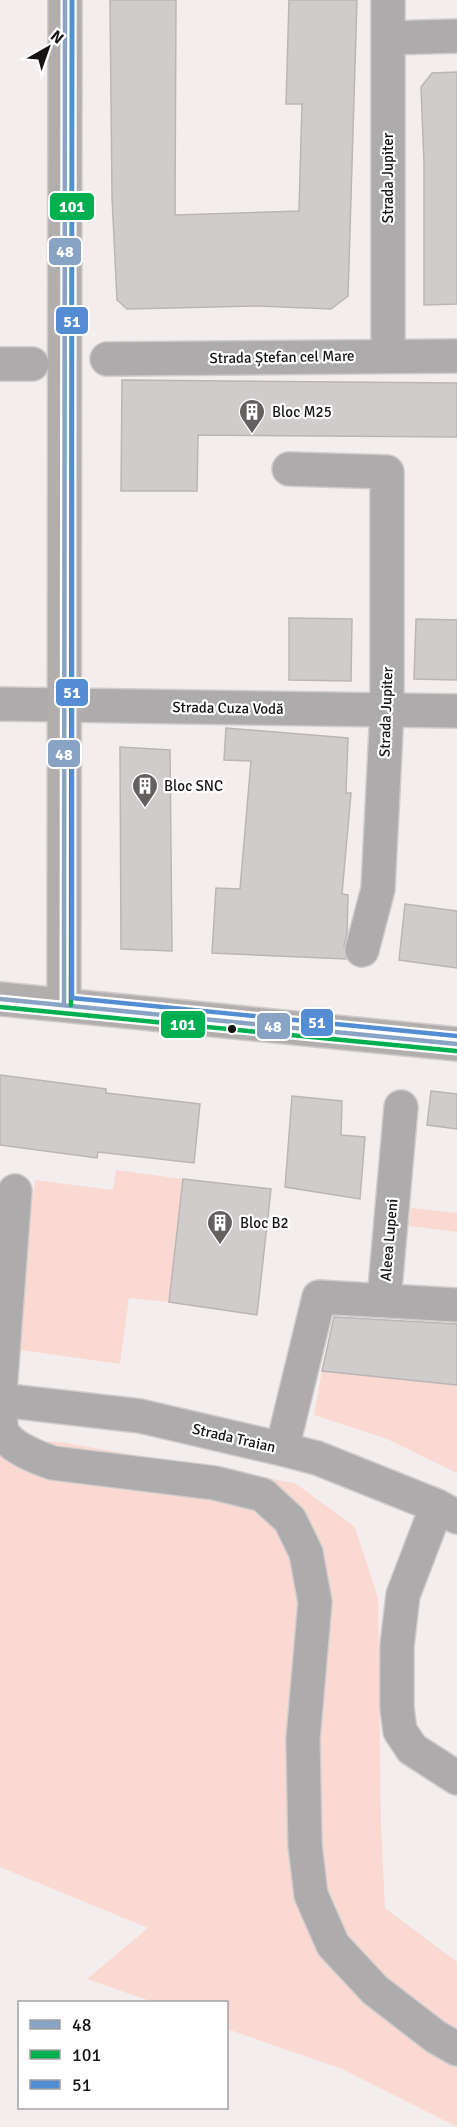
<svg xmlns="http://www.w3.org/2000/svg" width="457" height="2127" font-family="Signika,sans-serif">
<rect width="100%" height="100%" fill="#f3eeed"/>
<path fill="#fad9d3" d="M 116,1170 L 183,1179 L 169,1302 L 129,1298 L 120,1364 L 14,1349 L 35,1180 L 113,1190 Z
M 411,1208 L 457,1213 L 457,1232 L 409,1226 Z
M 322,1371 L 457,1385 L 457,1473 L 387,1439 L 314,1415 Z
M 0,1440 L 61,1442 L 295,1483 L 355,1527 L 378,1598 L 381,1825 L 385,1908 L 457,1962 L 457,2127 L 342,2069 L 227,2029 L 226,2002 L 153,2002 L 87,1979 L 148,1928 L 0,1867 Z"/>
<path fill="#d0cccb" stroke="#bab6b5" stroke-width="1.5" d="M 110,0 L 176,0 L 175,215 L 299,211 L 302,104 L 286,104 L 289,0 L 357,0 L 348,296 L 331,309 L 258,306 L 127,309 L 117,300 L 112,197 Z
M 457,72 L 457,304 L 424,305 L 424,164 L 421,87 L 432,73 Z
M 122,380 L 457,383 L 457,437 L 198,435 L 197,491 L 121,491 Z
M 289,618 L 352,619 L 351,681 L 289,680 Z
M 416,619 L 457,620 L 457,680 L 414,679 Z
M 226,728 L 348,738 L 346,793 L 351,793 L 342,894 L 348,895 L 347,934 L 344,946 L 346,959 L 212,953 L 216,888 L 240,889 L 251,761 L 224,760 Z
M 120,747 L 170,750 L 172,951 L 121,949 Z
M 405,904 L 457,911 L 457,968 L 399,960 Z
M 0,1075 L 106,1089 L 106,1093 L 200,1104 L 194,1163 L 98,1152 L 97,1158 L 0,1145 Z
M 431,1091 L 457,1094 L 457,1129 L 427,1125 Z
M 292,1096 L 342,1101 L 341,1135 L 365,1137 L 360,1199 L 285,1187 Z
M 183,1179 L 271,1189 L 257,1315 L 169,1302 Z
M 334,1317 L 457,1324 L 457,1385 L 322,1371 Z"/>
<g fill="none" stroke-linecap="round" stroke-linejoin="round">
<defs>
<path id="minor" d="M 388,38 L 457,36
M 388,356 L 388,0
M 107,359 L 457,356
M 0,364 L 32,364
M 289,469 L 387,472 L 387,710 L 378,889 L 362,950
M 0,704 L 457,711
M 384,1300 L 401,1107
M 0,1391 L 15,1191
M 0,1400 L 140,1416 L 282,1449 L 317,1458 L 437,1506 L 457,1517
M 0,1407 C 1,1414 0,1424 2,1431 C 9,1447 38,1458 53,1463 L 215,1483 L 263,1495 L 290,1520 L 306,1553 L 315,1602 L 303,1739 L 305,1845 L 311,1895 L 333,1945 L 375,1990 L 436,2037 L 457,2049
M 282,1449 L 319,1297 L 457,1305
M 437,1506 L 403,1595 L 397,1646 L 397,1708 L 400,1731 L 412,1749 L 457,1778"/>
<path id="major" d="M 0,999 L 457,1044
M 64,1005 L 65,0"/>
</defs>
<use href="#minor" stroke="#cfcccb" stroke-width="36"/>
<use href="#major" stroke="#cfcccb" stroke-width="36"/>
<use href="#minor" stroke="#adabab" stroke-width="33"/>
<use href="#major" stroke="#b2aead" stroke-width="33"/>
<defs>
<path id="bus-1" d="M 0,999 L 457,1044
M 64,1005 L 65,0"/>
<path id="bus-2" d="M 71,1005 L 72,0
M 0,1007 L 456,1051"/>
<path id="bus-3" d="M 72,0 L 72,998 L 457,1036"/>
</defs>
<use href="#bus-1" stroke="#fff" stroke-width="9"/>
<use href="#bus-2" stroke="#fff" stroke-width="9"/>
<use href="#bus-3" stroke="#fff" stroke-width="9"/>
<use href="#bus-1" stroke="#88a3c3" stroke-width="4.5"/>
<use href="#bus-2" stroke="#00b050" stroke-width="4.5"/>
<use href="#bus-3" stroke="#548dd4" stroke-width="4.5"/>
</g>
<defs>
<symbol id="building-pin" viewBox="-11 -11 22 30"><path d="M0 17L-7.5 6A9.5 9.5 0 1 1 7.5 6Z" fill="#64605f" stroke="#fff"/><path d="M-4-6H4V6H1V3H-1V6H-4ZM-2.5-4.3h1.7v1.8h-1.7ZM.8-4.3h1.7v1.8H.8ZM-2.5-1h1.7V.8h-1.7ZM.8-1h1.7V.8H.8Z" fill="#fff"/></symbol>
</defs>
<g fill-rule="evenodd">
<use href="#building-pin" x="237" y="397" width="30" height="40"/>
<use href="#building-pin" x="130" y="771" width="30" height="40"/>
<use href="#building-pin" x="205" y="1208" width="30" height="40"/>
</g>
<circle fill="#171313" stroke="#fff" stroke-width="2" cx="232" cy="1029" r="5"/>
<g text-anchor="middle" stroke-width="4.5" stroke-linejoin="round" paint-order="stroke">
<g font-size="15" fill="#171313" stroke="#fff">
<text transform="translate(388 178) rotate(-90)" y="5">Strada Jupiter</text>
<text transform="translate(282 357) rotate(-1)" y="5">Strada Ștefan cel Mare</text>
<text transform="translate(228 708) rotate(1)" y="5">Strada Cuza Vodă</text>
<text transform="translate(386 712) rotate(-88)" y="5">Strada Jupiter</text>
<text transform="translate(389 1240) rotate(-85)" y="5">Aleea Lupeni</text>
<text transform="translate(234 1438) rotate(13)" y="5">Strada Traian</text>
</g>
<g font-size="15" fill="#171313" stroke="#fff" text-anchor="start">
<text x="272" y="417">Bloc M25</text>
<text x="164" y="791">Bloc SNC</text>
<text x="240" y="1228">Bloc B2</text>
</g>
</g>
<g stroke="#fff" stroke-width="2">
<rect x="49" y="192" width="46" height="29" rx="6" fill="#00b050"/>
<rect x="48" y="237" width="34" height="29" rx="6" fill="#88a3c3"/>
<rect x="55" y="306" width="34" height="29" rx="6" fill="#548dd4"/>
<rect x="55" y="678" width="34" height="29" rx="6" fill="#548dd4"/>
<rect x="47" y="739" width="34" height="29" rx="6" fill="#88a3c3"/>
<rect x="300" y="1008" width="34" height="29" rx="6" fill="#548dd4"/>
<rect x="160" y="1010" width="46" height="29" rx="6" fill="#00b050"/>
<rect x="256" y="1012" width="35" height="28" rx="6" fill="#88a3c3"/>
</g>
<g font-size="16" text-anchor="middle" font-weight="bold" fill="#fff">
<text x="72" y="212">101</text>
<text x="65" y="257">48</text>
<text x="72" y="327">51</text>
<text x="72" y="698">51</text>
<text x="64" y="760">48</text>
<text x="317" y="1028">51</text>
<text x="183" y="1030">101</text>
<text x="273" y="1032">48</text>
</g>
<rect x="18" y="2001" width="210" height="108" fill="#ffffff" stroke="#a2a1a1" stroke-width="1.5"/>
<rect x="30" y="2020" width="30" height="9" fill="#88a3c3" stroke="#a2a1a1" stroke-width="1.5"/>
<text x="72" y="2031" font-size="18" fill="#171313">48</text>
<rect x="30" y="2050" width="30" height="9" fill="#00b050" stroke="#a2a1a1" stroke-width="1.5"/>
<text x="72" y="2061" font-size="18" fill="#171313">101</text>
<rect x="30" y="2080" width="30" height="9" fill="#548dd4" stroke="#a2a1a1" stroke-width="1.5"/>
<text x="72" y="2091" font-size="18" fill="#171313">51</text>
<g transform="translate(48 48) rotate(40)" stroke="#ffffff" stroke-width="4.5" paint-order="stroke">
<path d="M0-4.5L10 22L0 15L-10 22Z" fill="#171313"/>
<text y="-9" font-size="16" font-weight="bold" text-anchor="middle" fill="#171313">N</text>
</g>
</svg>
